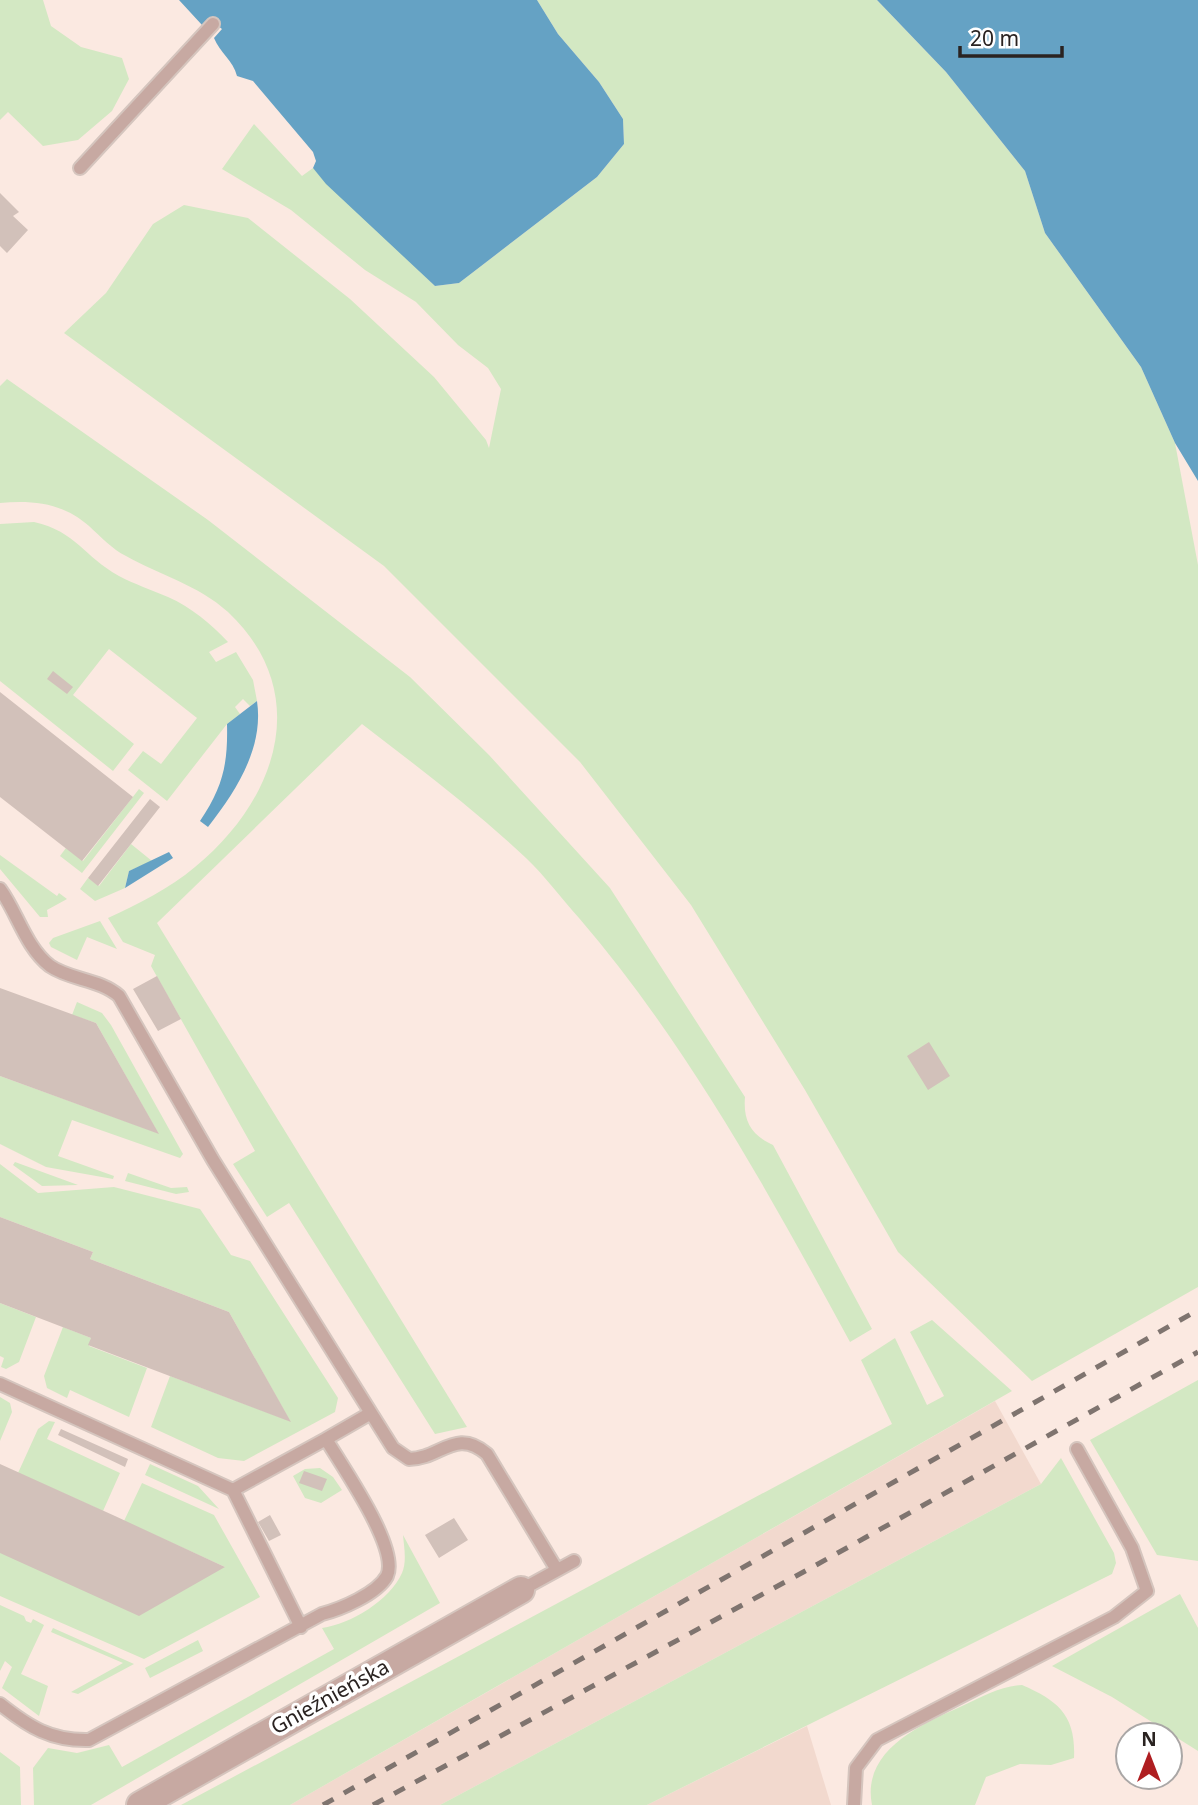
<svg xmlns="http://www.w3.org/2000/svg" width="1198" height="1805" font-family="'Noto Sans',sans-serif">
<rect width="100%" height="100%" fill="#fbe9e1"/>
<path fill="#f2d9ce" d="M 995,1401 L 1041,1484 L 440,1805 L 290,1805 Z
M 807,1726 L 831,1805 L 647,1805 Z"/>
<path fill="#d3e8c3" d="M 0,0 L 43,0 L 51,26 L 81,47 L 122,58 L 129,79 L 112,111 L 78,140 L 43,146 L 8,112 L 0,120 Z
M 537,0 L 877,0 L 946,72 L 1025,171 L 1045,233 L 1141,367 L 1175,443 L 1198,565 L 1198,1287 L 1032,1381 L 898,1252 L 805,1090 L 691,905 L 580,762 L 384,566 L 64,333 L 106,293 L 153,224 L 184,205 L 248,218 L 350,299 L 434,377 L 486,440 L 489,448 L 501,389 L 488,368 L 458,345 L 416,302 L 365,270 L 291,210 L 222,169 L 254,124 L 302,176 L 313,168 L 435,286 L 459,283 L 597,177 L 624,144 L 623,119 L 599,82 L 558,34 Z
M 7,379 L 208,520 L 410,677 L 489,755 L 610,888 L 745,1097 C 743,1121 751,1135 773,1145 L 872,1329 L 850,1342 C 770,1195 688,1045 579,918 C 562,899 545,876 526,858 C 475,810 418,767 362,724 L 157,923 L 467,1427 L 435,1434 L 289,1203 L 267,1217 L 233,1164 L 255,1151 L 151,966 L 155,955 L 123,942 L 108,918 C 138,904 169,889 195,867 C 277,800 314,693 228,612 C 198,585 160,575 126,556 C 112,549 101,537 89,526 C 63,503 33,500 0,503 L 0,386 Z
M 34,522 C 77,532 83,556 119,576 C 134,584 152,590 168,597 C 191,607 211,624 228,642 L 209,652 L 216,662 L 236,652 L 253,680 L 257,701 L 250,706 L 243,699 L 235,707 L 240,714 L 227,724 L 167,801 L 128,770 L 143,751 L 161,764 L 197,718 L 109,649 L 73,695 L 134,744 L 113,771 L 0,681 L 0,524 Z
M 139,789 L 144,793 L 82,873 L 60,856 L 66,848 L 83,861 Z
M 131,844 L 152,861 L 129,871 L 125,888 L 95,901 L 80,889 L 88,878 L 99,886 Z
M 0,855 L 57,896 L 59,893 L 67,899 L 47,910 L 48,917 L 40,917 L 0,869 Z
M 100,921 L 117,949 L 87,937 L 77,960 L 51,947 L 49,943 L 53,938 Z
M 77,1002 L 102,1013 L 111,1025 L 183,1154 L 180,1158 L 72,1120 L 58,1156 L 114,1176 L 113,1179 L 46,1167 L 0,1144 L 0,1076 L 158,1133 L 96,1023 L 72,1015 Z
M 15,1162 L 78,1185 L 42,1186 L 13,1165 Z
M 0,1164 L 38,1193 L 114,1187 L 200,1209 L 231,1255 L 250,1261 L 338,1398 L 335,1412 L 244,1461 L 218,1458 L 151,1427 L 170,1376 L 290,1421 L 229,1312 L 90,1259 L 93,1252 L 0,1217 Z
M 128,1173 L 171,1188 L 187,1187 L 189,1192 L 176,1194 L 125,1181 Z
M 0,1303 L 36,1317 L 19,1362 L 6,1369 L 1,1367 L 4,1358 L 0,1356 Z
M 932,1320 L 1012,1391 L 290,1805 L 181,1805 L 892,1424 L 861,1360 L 895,1338 L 927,1405 L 944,1396 L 910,1332 Z
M 63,1327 L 91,1338 L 89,1346 L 147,1368 L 129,1417 L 70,1390 L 67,1398 L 47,1388 L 44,1376 Z
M 1198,1380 L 1198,1561 L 1157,1555 L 1090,1440 Z
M 0,1397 L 10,1403 L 12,1412 L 0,1441 Z
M 49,1421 L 55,1422 L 47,1439 L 120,1473 L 103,1511 L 18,1473 L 38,1429 Z
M 1061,1458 L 1114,1553 L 1116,1563 L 1112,1574 L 647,1805 L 440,1805 L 1041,1484 Z
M 150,1464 L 198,1486 L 219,1509 L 145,1475 Z
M 320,1468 L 333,1477 L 342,1490 L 321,1503 L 305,1498 L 293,1476 L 305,1469 Z
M 142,1483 L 214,1515 L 260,1597 L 144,1659 L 0,1596 L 0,1553 L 225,1567 L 124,1521 Z
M 403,1535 L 440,1603 L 91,1805 L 34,1805 L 33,1768 L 48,1748 L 77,1753 L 109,1745 L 122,1767 L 334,1649 L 322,1628 C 351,1624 390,1600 402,1573 C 407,1561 404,1547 403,1535 Z
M 1180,1594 L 1198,1628 L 1198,1751 L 1112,1697 L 1052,1666 Z
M 0,1605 L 24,1616 L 26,1621 L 31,1623 L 33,1619 L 44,1625 L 21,1674 L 48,1686 L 39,1716 L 2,1688 L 12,1667 L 5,1661 L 0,1671 Z
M 53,1628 L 134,1664 L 78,1694 L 71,1692 L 123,1663 L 51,1632 Z
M 198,1640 L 203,1651 L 150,1678 L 145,1668 Z
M 1022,1685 C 1059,1701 1076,1716 1074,1758 L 1051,1765 L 1020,1764 L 986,1777 L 975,1805 L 872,1805 C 861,1750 922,1724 962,1706 C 982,1697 1000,1686 1022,1685 Z
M 0,1752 L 20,1767 L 21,1805 L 0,1805 Z"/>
<path fill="#65a2c4" d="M 179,0 L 537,0 L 558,34 L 599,82 L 623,119 L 624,144 L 597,177 L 459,283 L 435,286 L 326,184 L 313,168 L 316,161 L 313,152 L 253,81 L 237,76 C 233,60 220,53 214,38 L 222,29 L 209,19 L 202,25 Z
M 877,0 L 1198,0 L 1198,481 L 1175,443 L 1141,367 L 1045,233 L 1025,171 L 946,72 Z
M 257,701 C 264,748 236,791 208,827 L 200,821 C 223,787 228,764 227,724 Z
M 169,852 L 173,858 L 125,888 L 129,871 Z"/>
<path fill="#d2c1ba" d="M 0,193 L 19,212 L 13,216 L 28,230 L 7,253 L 0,246 Z
M 53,671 L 73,687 L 67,694 L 47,679 Z
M 0,692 L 133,797 L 82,861 L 0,797 Z
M 150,799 L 160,807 L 98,886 L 88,878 Z
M 157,976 L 181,1019 L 158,1031 L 133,989 Z
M 0,988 L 96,1023 L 159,1134 L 0,1076 Z
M 929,1042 L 950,1076 L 928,1090 L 907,1056 Z
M 0,1217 L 93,1252 L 90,1259 L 229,1312 L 291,1422 L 88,1345 L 91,1338 L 0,1303 Z
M 61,1429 L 128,1459 L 125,1467 L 58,1435 Z
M 0,1464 L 115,1516 L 225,1567 L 139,1616 L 0,1553 Z
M 304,1471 L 327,1479 L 322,1491 L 299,1483 Z
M 270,1515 L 281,1535 L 269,1541 L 258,1522 Z
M 454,1518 L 468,1540 L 439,1558 L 425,1535 Z"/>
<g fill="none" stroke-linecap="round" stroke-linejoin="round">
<defs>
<path id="service" d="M 80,168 L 213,24
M 0,889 C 17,912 26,948 50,966 C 70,980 100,979 119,996 L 213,1160 L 371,1413 L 326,1439
M 0,1384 L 233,1490 L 301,1627
M 371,1413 L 393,1448 L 409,1459 C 440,1459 456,1427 487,1454 L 557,1570
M 521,1590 L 574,1561
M 0,1704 C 29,1727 51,1741 89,1740 L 322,1614 C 341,1609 377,1594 387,1576 C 400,1548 341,1465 326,1439 L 233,1490
M 854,1805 L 856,1768 L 877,1740 L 1114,1617 L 1147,1591 L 1132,1548 L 1077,1449"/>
<path id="minor" d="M 140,1805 L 521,1590"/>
</defs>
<use href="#service" stroke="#d5c5be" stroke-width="16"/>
<use href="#minor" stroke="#d5c5be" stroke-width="30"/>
<use href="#service" stroke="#c7a9a2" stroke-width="12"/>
<use href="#minor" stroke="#c7a9a2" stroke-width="26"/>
<path stroke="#7f746f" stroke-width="5" stroke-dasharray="12 12" stroke-linecap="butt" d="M 323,1805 L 1198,1310
M 373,1805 L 809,1569 L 1198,1352"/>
</g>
<g text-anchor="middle" stroke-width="7" stroke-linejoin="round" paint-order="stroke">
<g font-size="21" fill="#2a2321" stroke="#fff">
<text transform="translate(330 1697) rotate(-29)" y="7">Gnieźnieńska</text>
</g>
</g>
<g transform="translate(1149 1756)"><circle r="33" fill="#ffffff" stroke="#aaa7a6" stroke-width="2"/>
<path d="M0-5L12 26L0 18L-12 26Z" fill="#af1e21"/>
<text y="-10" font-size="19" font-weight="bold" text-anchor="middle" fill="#2a2321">N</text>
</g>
<path d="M960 46v10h102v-10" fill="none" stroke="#2a2321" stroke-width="3.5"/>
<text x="970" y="46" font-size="21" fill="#2a2321" stroke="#ffffff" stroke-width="5" paint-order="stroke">20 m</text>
</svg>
